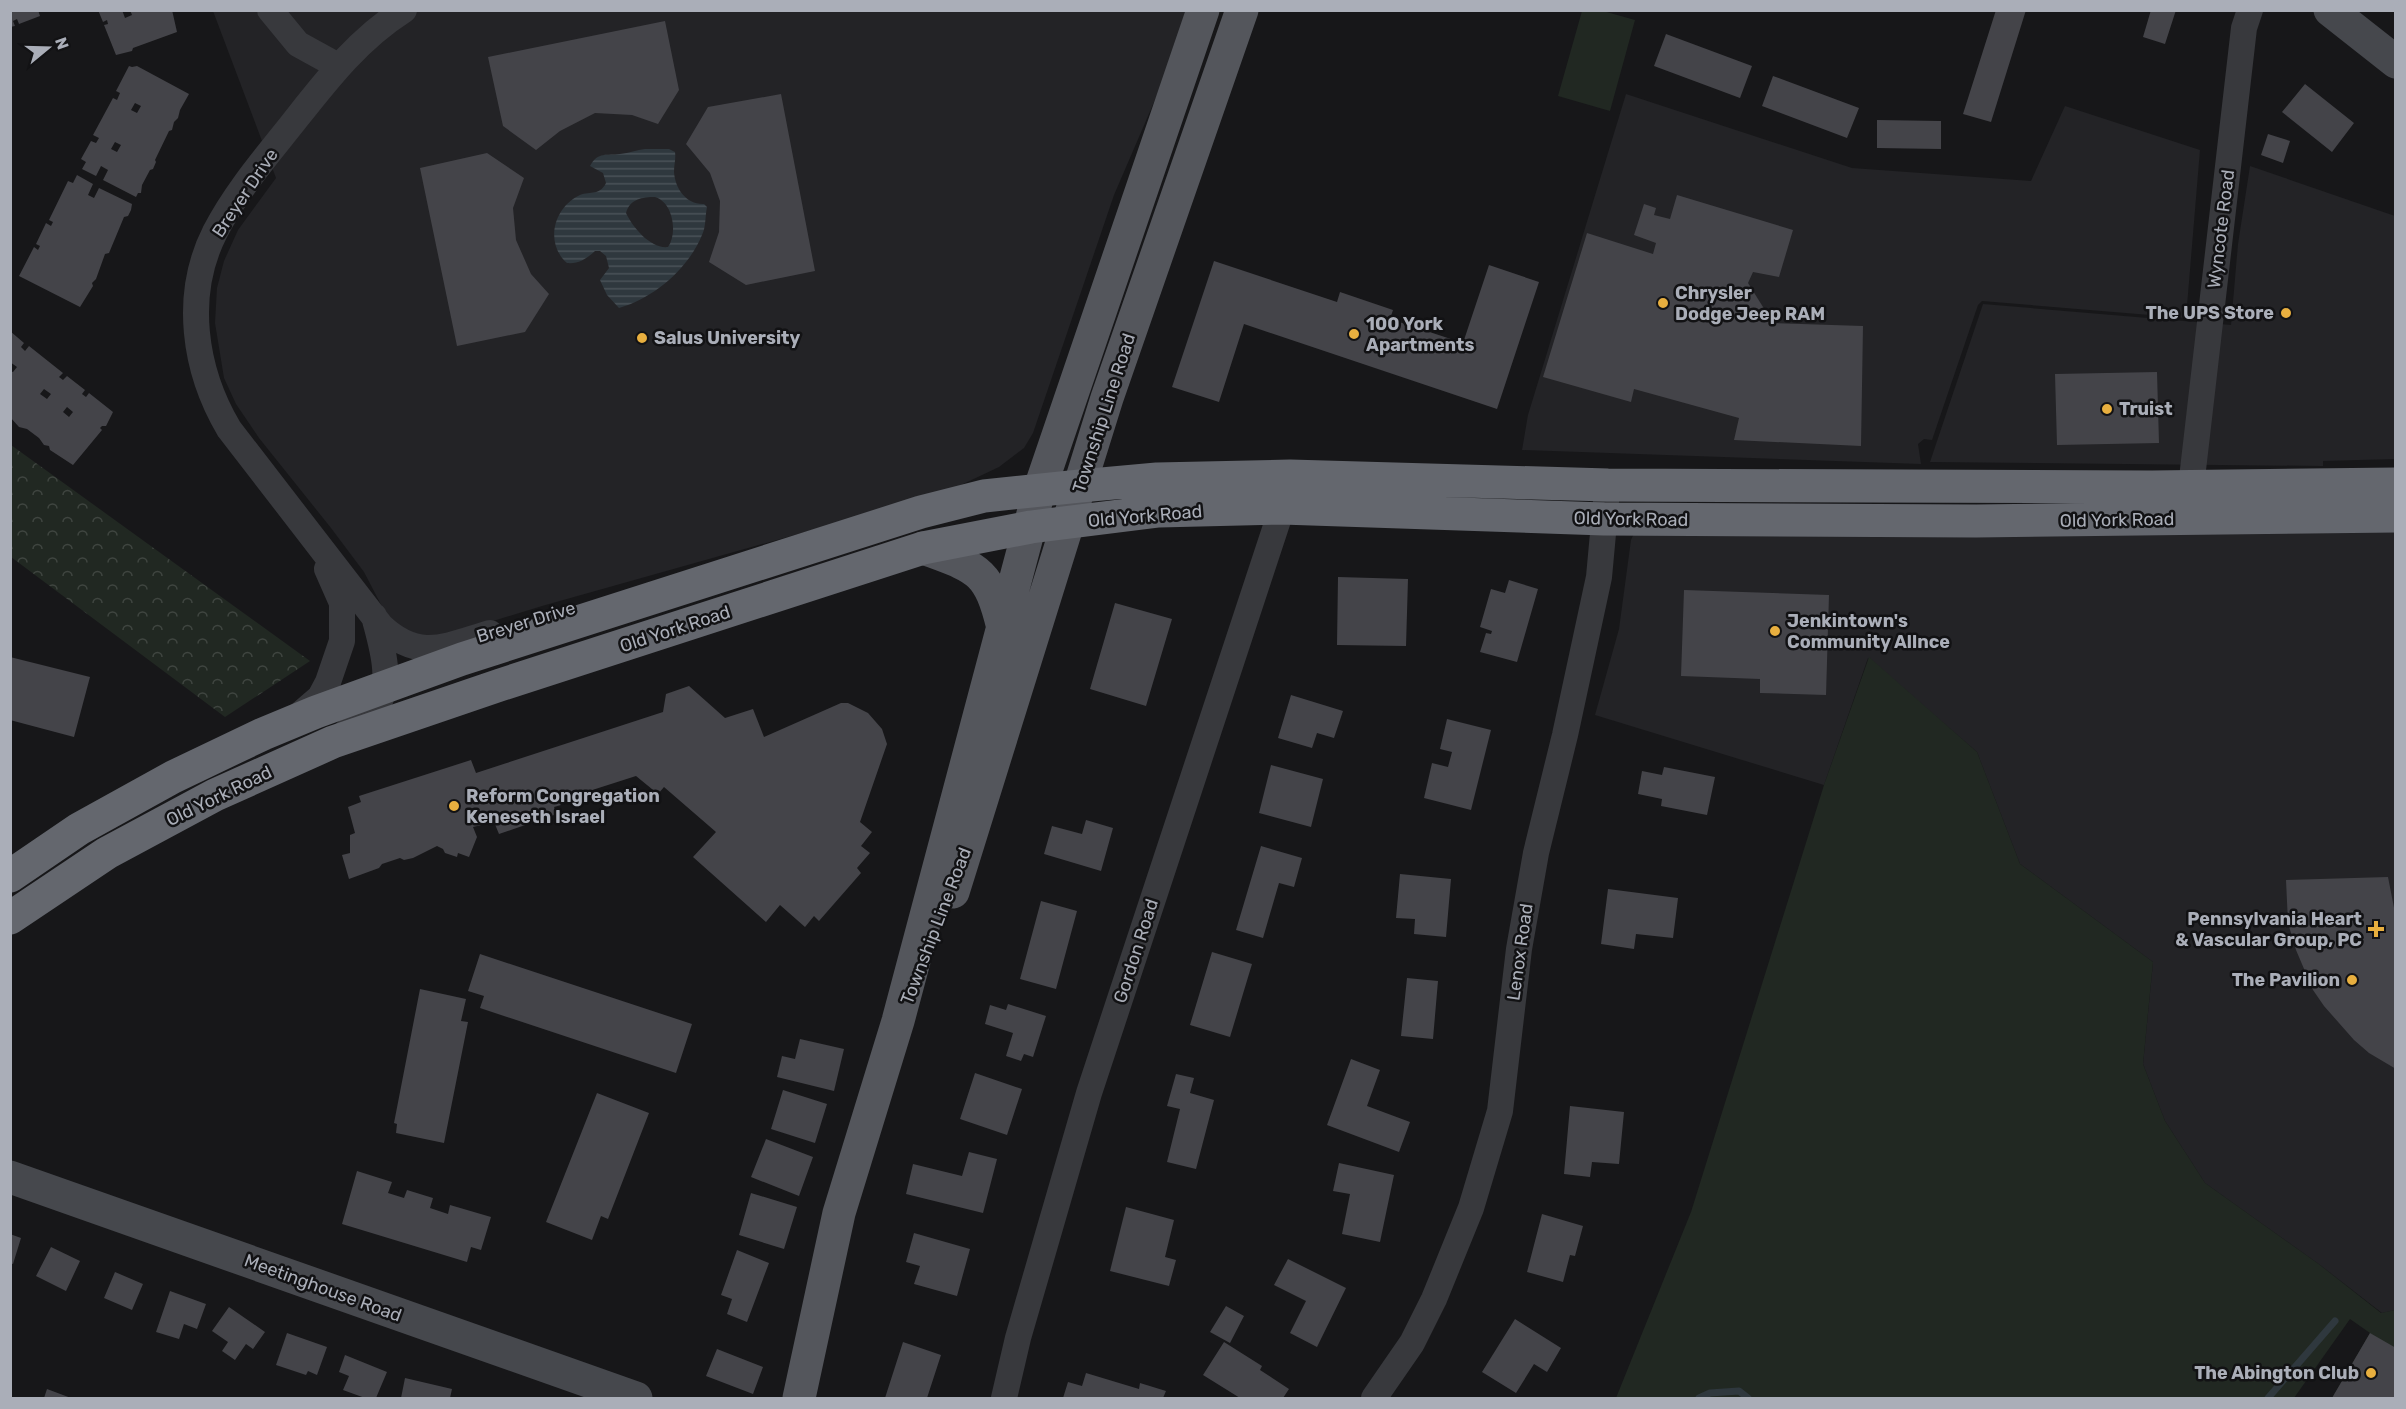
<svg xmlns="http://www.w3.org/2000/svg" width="2406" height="1409" font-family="Rubik,sans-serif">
<defs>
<pattern id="forest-crowns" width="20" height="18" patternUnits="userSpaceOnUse" patternTransform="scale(1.5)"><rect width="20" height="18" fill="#212822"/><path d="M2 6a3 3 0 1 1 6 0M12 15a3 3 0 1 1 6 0" fill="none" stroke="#3f4540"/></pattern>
<pattern id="water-rules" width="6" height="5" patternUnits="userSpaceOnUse" patternTransform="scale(1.5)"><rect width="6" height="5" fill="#2f383e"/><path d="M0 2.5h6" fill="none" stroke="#4a5258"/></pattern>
</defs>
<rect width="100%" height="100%" fill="#171719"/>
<path fill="#232326" d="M 213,11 L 1190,11 L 1179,44 L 1114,195 L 1033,433 L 1024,448 L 999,467 L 944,493 L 542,606 L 435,639 L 411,634 L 389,620 L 364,572 L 331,528 L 259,438 L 236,404 L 224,378 L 215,323 L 217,288 L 224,261 L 238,230 L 276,178 Z
M 1626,94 L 1852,168 L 2031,181 L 2065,106 L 2200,150 L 2186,318 L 1982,301 L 1978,305 L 1932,440 L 1924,439 L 1918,444 L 1921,464 L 1522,450 L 1528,415 Z
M 2250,166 L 2395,216 L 2395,459 L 2323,461 L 2323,466 L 1930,462 L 1983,304 L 2231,325 L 2238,244 Z
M 2395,516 L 2395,1310 L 2382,1313 L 2320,1265 L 2205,1183 L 2165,1121 L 2143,1064 L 2153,962 L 2020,864 L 1977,752 L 1868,658 L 1824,785 L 1595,715 L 1619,629 L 1631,540 L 1640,520 Z"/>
<path fill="#212822" d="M 1582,11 L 1603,11 L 1635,20 L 1610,111 L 1558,96 Z
M 1869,657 L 1977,752 L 2020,864 L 2153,962 L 2143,1064 L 2165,1121 L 2205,1183 L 2320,1265 L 2381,1313 L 2395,1310 L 2395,1398 L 2332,1398 L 2370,1333 L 2350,1319 L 2294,1398 L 1616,1398 L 1691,1212 L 1824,785 Z"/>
<path fill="url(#forest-crowns)" d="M 11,445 L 310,661 L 225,717 L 11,557 Z"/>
<path fill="url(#water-rules)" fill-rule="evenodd" d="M 645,149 L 669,149 L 675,152 C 676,159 674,165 674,172 C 675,189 687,205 704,204 L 707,207 C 705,216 706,227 702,235 C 688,269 654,298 619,308 L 607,295 L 600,280 L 609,268 L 606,256 L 600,251 L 595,251 C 586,259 579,264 567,263 C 545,244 553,209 578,196 C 589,190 599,197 606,183 L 603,173 L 590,166 C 598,151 607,156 620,154 C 629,153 637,150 645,149 ZM 655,197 C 673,202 678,233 668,247 C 651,249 633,228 626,213 C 630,199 642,197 655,197 Z"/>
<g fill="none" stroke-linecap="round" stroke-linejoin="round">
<path stroke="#2f383e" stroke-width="7" d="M 1699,1398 L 1710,1393 L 1739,1391 L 1748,1398
M 2268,1398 L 2335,1321"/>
</g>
<path fill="#444449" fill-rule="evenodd" d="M 10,10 L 38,10 L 40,16 L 19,24 L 17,19 L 13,21 L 15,26 L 10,27 Z
M 98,10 L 122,10 L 125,18 L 132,15 L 130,10 L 172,10 L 177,32 L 133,48 L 132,51 L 116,55 L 104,25 L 108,24 L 107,20 L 103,22 Z
M 1996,10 L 2026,10 L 1991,122 L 1963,114 Z
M 2151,10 L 2176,10 L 2165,44 L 2143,37 Z
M 665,21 L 679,90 L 658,124 L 632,115 L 595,113 L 560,131 L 536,150 L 503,126 L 488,57 Z
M 1666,34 L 1752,66 L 1740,98 L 1654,66 Z
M 129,66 L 132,67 L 137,66 L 189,94 L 180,110 L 178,118 L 174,122 L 172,130 L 169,131 L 155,160 L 156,162 L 153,169 L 150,170 L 142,185 L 141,193 L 138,193 L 136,197 L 103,180 L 108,170 L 101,166 L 96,176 L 82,169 L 86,162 L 81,159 L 91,141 L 96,143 L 99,138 L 93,135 L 113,98 L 117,100 L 120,93 L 116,91 ZM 135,103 L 141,106 L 137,113 L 131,110 ZM 115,142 L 121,145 L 117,152 L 111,149 Z
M 1773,76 L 1859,108 L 1847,138 L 1762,106 Z
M 2305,84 L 2354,123 L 2332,152 L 2282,112 Z
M 781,94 L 815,271 L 746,285 L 709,262 L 719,232 L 720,201 L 710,173 L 686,144 L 708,107 Z
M 1877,120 L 1941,121 L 1941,149 L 1877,148 Z
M 2268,134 L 2290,141 L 2283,163 L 2261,155 Z
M 487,153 L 524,178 L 513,208 L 516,240 L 531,274 L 549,294 L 525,332 L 457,346 L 420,168 Z
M 77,175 L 93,184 L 88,195 L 94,198 L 99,188 L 132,204 L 131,210 L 128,216 L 124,217 L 109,253 L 105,254 L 96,279 L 92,283 L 93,286 L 80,307 L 19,276 L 34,247 L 38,250 L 40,246 L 36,244 L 46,223 L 51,226 L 53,222 L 49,220 L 68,181 L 73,183 Z
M 1677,195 L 1793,230 L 1779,277 L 1753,272 L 1748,283 L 1773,323 L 1863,326 L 1861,446 L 1734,440 L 1739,418 L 1634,389 L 1631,402 L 1543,377 L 1587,233 L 1653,254 L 1656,243 L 1634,235 L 1644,204 L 1656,208 L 1654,215 L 1670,219 Z
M 1214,261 L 1337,302 L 1340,292 L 1393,310 L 1390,319 L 1463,343 L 1489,265 L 1539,282 L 1497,409 L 1244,324 L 1219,402 L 1172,387 Z
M 10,331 L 24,343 L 21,347 L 25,351 L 29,346 L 63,373 L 59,377 L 63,380 L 67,376 L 85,390 L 82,394 L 86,397 L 89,393 L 113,412 L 106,426 L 102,426 L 100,428 L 102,430 L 73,465 L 50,450 L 49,446 L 44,445 L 39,438 L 27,429 L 19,427 L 10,417 L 10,371 L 13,372 L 17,367 L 10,362 ZM 44,389 L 51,394 L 47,399 L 40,394 ZM 67,407 L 73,412 L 69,417 L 63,412 Z
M 2157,372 L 2159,443 L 2057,445 L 2055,374 Z
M 1338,577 L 1408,579 L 1406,646 L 1337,645 Z
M 1509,580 L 1538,589 L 1517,662 L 1480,652 L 1486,633 L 1491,634 L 1492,631 L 1480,627 L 1491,589 L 1505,593 Z
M 1684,590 L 1829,595 L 1826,695 L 1760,693 L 1760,679 L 1681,676 Z
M 1115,603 L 1172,619 L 1146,706 L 1090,689 Z
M 10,657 L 90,677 L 74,737 L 10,720 Z
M 689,686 L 725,718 L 753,709 L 764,737 L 841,703 L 848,703 L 868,713 L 882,729 L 887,744 L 860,822 L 872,832 L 861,846 L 870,853 L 857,868 L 861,873 L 819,921 L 814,916 L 805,927 L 780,905 L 766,922 L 693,857 L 716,832 L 664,787 L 658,794 L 636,776 L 558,801 L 561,805 L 554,807 L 557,814 L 499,834 L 494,822 L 473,827 L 477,837 L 469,857 L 458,853 L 457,857 L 445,853 L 443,849 L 437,846 L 413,858 L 404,860 L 400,858 L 382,864 L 379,868 L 349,879 L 342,855 L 350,853 L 350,835 L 355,833 L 348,807 L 361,802 L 359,796 L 471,760 L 476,773 L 663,712 L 666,694 Z
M 1291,695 L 1343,711 L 1334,738 L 1317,733 L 1312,748 L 1278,738 Z
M 1447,719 L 1491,730 L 1471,810 L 1424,798 L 1432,763 L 1448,767 L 1452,752 L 1440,749 Z
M 1271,765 L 1323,779 L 1311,827 L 1259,813 Z
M 1664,767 L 1715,777 L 1707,815 L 1661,806 L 1662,799 L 1638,794 L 1642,771 L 1662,775 Z
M 1086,820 L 1113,828 L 1101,871 L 1044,854 L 1052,826 L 1082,834 Z
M 1261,846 L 1302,858 L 1294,887 L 1279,883 L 1263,938 L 1236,930 Z
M 1400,874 L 1451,879 L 1446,937 L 1414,934 L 1415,919 L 1396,918 Z
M 2388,877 L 2396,918 L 2396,1069 L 2369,1053 L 2354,1040 L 2324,1006 L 2313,990 L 2296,950 L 2288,923 L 2286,880 Z
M 1608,889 L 1678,898 L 1673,938 L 1636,934 L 1634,949 L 1601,944 Z
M 1041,901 L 1077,911 L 1056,989 L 1020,979 Z
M 1212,952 L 1252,964 L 1230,1037 L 1190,1025 Z
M 480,954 L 692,1024 L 676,1073 L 480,1008 L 484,996 L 468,991 Z
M 1407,978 L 1438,981 L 1433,1039 L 1401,1036 Z
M 420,989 L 466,999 L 461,1021 L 468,1022 L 444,1143 L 396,1133 L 397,1124 L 394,1123 Z
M 1008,1004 L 1046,1016 L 1033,1057 L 1024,1054 L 1021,1061 L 1006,1056 L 1013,1033 L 985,1024 L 990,1005 L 1006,1010 Z
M 800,1039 L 844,1049 L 834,1091 L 777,1077 L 782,1056 L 795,1059 Z
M 1351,1059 L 1380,1070 L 1367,1106 L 1410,1122 L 1399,1152 L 1327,1125 Z
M 975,1073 L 1022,1089 L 1007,1135 L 960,1119 Z
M 1176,1074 L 1194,1078 L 1190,1093 L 1214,1100 L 1196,1169 L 1167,1162 L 1180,1109 L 1167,1106 Z
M 783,1090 L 827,1104 L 815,1143 L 771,1129 Z
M 597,1093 L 649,1113 L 608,1219 L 601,1216 L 592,1240 L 546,1222 Z
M 1570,1106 L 1624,1112 L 1619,1164 L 1592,1162 L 1590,1177 L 1564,1174 Z
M 766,1139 L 813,1157 L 799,1196 L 751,1177 Z
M 969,1152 L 997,1159 L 983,1213 L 906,1194 L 913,1164 L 962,1176 Z
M 1339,1163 L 1394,1175 L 1380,1242 L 1342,1234 L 1350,1194 L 1333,1191 Z
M 357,1171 L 392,1182 L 388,1193 L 404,1198 L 407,1190 L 433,1198 L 430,1208 L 448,1214 L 450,1205 L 491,1217 L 481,1250 L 471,1247 L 467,1262 L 342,1224 Z
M 751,1193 L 797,1207 L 784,1249 L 739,1235 Z
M 1126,1207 L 1174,1220 L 1165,1257 L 1176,1260 L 1169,1286 L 1110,1271 Z
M 1542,1214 L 1583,1226 L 1575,1256 L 1570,1255 L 1563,1282 L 1527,1272 Z
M 914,1233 L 970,1249 L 957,1296 L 914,1284 L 920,1266 L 906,1262 Z
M 10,1234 L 21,1238 L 13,1264 L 10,1263 Z
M 51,1247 L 80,1261 L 66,1291 L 36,1276 Z
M 737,1250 L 769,1263 L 747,1322 L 727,1314 L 732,1299 L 721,1295 Z
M 1288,1259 L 1346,1288 L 1317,1347 L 1290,1333 L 1306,1301 L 1274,1285 Z
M 115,1272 L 143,1284 L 132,1310 L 104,1298 Z
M 170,1291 L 206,1304 L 197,1329 L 184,1324 L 179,1339 L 156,1332 Z
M 1226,1306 L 1244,1316 L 1230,1343 L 1210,1332 Z
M 229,1307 L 265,1332 L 253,1349 L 246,1344 L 235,1360 L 222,1351 L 228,1342 L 212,1331 Z
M 1515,1319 L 1561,1348 L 1547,1372 L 1534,1364 L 1516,1393 L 1482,1372 Z
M 287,1333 L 327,1347 L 317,1375 L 308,1371 L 306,1375 L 276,1365 Z
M 2370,1333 L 2396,1348 L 2396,1398 L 2332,1398 Z
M 903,1342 L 941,1355 L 927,1398 L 885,1398 Z
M 1224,1342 L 1262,1366 L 1260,1370 L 1289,1389 L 1283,1398 L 1240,1398 L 1203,1375 Z
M 717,1349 L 763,1367 L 753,1394 L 706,1376 Z
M 345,1355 L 387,1372 L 376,1398 L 365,1398 L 343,1390 L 349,1376 L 339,1372 Z
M 1086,1373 L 1139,1389 L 1140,1383 L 1166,1391 L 1163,1398 L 1063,1398 L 1068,1382 L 1082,1386 Z
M 405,1378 L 452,1389 L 450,1398 L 401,1398 Z
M 47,1389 L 71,1398 L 44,1398 Z"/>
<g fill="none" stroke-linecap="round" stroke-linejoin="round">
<path stroke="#38393d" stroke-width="26" d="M 270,10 L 298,44 L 338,66
M 404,10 C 357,40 326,81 292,124 C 265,158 235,193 215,232 C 183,295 194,370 229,429 L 381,626 C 419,662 446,646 490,633
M 2192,504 L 2191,487 L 2244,28 L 2250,10
M 298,716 L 320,697 L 328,682 L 342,641 L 342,603 L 327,569
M 345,733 C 355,725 367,718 375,708 C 395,683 381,644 374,616
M 1004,1398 L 1018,1338 L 1089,1093 L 1282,508
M 1374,1398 L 1412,1343 L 1434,1299 L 1471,1208 L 1500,1111 L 1519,949 L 1536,853 L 1565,735 L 1599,577 L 1606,501"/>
<path stroke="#46484d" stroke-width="33" d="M 2330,10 L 2396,62
M 10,1177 L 636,1398"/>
<path stroke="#54565c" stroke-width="33" d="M 923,548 C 977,568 989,569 1003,628
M 953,892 L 1107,398 L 1242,10
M 799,1398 L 839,1213 L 898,1021 L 1039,491 L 1203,10"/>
<path stroke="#64676e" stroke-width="33" d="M 10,876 L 79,829 L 173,777 L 263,734 L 316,712 L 462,659 L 921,512 L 984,496 L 1080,486 L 1157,479 L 1290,476 L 1608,485 L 2152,487 L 2396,484
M 10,918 L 107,853 L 215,795 L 333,742 L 500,685 L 923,548 L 1031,527 L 1159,511 L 1282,508 L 1604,519 L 1976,521 L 2396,516"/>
</g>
<g fill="#e8af3f" stroke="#121214" stroke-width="2">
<circle cx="1663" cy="303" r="6"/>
<circle cx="2286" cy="313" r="6"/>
<circle cx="1354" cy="334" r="6"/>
<circle cx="642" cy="338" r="6"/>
<circle cx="2107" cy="409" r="6"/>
<circle cx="1775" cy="631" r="6"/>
<circle cx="454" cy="806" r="6"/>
<path d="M2373 920h6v6h6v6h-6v6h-6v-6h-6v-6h6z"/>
<circle cx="2352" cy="980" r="6"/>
<circle cx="2371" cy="1373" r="6"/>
</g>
<g text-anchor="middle" stroke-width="5" stroke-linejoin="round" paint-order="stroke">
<g font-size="18" fill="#aaaeb8" stroke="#121214">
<text transform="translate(245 193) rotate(-56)" y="6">Breyer Drive</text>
<text transform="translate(2221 229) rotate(-83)" y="6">Wyncote Road</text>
<text transform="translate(1104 413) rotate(-72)" y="6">Township Line Road</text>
<text transform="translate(1145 516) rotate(-5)" y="6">Old York Road</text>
<text transform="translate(1631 519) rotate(1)" y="6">Old York Road</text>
<text transform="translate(2117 520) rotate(-1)" y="6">Old York Road</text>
<text transform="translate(526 622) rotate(-17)" y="6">Breyer Drive</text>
<text transform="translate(675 629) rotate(-18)" y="6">Old York Road</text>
<text transform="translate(219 796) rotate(-26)" y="6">Old York Road</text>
<text transform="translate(936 926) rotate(-69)" y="6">Township Line Road</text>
<text transform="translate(1136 951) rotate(-72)" y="6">Gordon Road</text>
<text transform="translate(1520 952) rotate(-82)" y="6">Lenox Road</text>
<text transform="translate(323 1288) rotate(20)" y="6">Meetinghouse Road</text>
</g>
<g font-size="18" font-weight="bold" fill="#aaaeb8" stroke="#121214" text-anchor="start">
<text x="1675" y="299">Chrysler<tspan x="1675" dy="21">Dodge Jeep RAM</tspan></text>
<text x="2274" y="319" text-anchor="end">The UPS Store</text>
<text x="1366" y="330">100 York<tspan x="1366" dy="21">Apartments</tspan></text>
<text x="654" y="344">Salus University</text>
<text x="2119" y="415">Truist</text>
<text x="1787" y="627">Jenkintown's<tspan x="1787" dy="21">Community Allnce</tspan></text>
<text x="466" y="802">Reform Congregation<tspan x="466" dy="21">Keneseth Israel</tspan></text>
<text x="2362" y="925" text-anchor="end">Pennsylvania Heart<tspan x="2362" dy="21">&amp; Vascular Group, PC</tspan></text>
<text x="2340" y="986" text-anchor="end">The Pavilion</text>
<text x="2359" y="1379" text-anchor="end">The Abington Club</text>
</g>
</g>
<rect width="2406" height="1409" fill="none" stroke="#aaaeb8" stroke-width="24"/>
<g transform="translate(48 48) rotate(71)" stroke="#121214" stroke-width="4.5" paint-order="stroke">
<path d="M0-4.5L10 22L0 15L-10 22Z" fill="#aaaeb8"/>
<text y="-9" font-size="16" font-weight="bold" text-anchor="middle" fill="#aaaeb8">N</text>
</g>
</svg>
